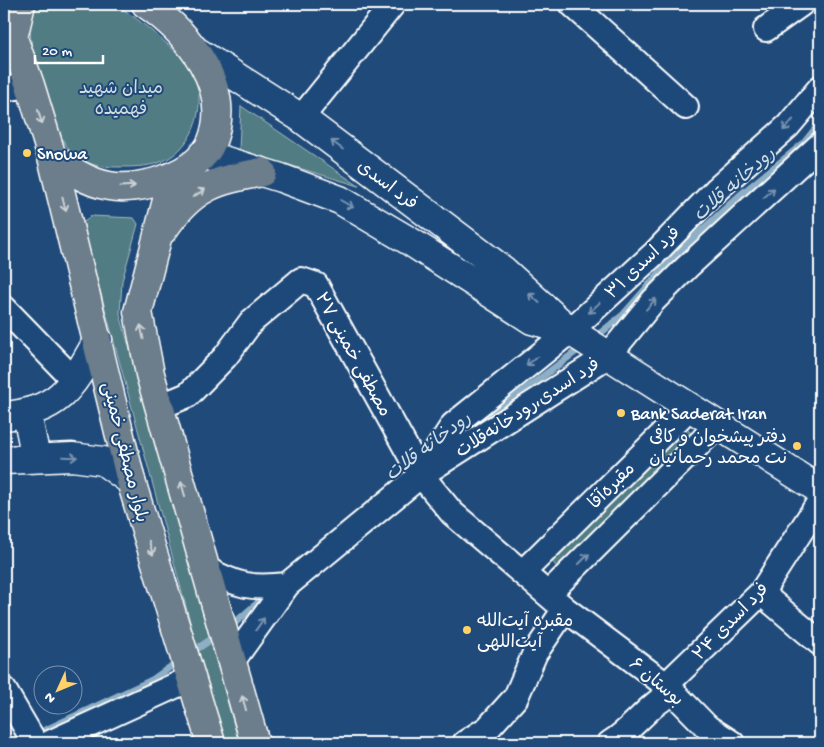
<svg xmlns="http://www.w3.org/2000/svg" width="824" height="747" font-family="'Gochi Hand','Playpen Sans Arabic',sans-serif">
<rect width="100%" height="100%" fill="#1f4a7a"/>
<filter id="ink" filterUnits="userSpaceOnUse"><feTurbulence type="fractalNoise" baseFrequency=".02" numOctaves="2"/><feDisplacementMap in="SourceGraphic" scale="10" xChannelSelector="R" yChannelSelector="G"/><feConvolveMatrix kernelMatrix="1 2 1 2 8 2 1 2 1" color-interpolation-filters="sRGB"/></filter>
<g filter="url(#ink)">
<path fill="#517b83" stroke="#a8bdc1" d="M 33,4 C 46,4 108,1 116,5 C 130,12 179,52 188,65 C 209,93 199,140 169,158 C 154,167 135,167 118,167 C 74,167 66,152 52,114 C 43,87 30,55 30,26 C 30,19 32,11 33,4 Z
M 241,106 L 359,186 L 239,150 Z
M 91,216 L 134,218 L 138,224 L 122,281 L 120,314 L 239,743 L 223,743 L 82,224 Z
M 685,427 L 695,437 L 560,571 L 551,560 Z"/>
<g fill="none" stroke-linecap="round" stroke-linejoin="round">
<path stroke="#8eafc5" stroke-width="7" d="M 593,339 L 623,315 L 676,254 L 739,196 L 804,143 L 820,123
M 475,427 L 582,347
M 229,628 L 268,594
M 189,654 L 218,635
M 18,743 L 152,680 L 180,660"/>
<defs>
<path id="street" d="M 572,4 L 686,107
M 766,29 L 801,4
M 4,89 L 30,85
M 301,118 L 393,4
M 4,308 L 75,381
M 159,407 L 188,395 L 225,357 L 251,322 L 301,280 L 316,285 L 421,475 L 452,513 L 565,609 L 666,685 L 707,727 L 732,743
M 424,470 L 453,425 L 570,331 L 655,253 L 716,190 L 788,126 L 820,88
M 206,569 C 238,586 251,589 287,585
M 523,572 L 690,407
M 549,593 L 718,425
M 761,593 L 820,643
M 231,663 L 287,585 L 421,475 L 609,355 L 653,301 L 687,267 L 820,145
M 666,685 L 761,593 L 820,501
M 4,690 L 35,743
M 50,743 L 192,678
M 465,743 L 488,728 L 516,697 L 535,653 L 565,609
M 610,743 C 634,729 648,704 674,692"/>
<path id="secondary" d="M 196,51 L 301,118 L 504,271 L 570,331 L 820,490
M 203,154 L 281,178 L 340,200 L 411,242 L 532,320 L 558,327
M 27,414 L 36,458
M 4,416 C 61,411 72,386 98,340
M 4,460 L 72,457 L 103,461 L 131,481"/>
<path id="primary" d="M 21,4 L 13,38 L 30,85 L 52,157 L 131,481 L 211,743
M 52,157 C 70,170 87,182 109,186 C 141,192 199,174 212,141 C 233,86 188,33 146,4
M 173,177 L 138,312 L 150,374 L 255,743
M 163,230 C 192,187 214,181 262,172"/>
</defs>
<use href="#street" stroke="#fff" stroke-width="28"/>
<use href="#secondary" stroke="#fff" stroke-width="31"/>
<use href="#primary" stroke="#fff" stroke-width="31"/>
<use href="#street" stroke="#1f4a7a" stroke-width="24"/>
<use href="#secondary" stroke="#1f4a7a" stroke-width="28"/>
<use href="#primary" stroke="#6c7d8b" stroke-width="28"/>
</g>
<defs><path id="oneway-shaft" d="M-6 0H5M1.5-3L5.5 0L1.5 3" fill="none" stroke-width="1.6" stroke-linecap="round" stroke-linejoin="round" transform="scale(1.25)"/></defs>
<g stroke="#ccd2d6">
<use href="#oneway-shaft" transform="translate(40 117) rotate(73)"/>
<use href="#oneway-shaft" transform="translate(128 186) rotate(-3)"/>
<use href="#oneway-shaft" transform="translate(199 193) rotate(-33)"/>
<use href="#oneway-shaft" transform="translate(64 204) rotate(76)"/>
<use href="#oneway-shaft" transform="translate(142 332) rotate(-101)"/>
<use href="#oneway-shaft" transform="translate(183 489) rotate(-106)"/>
<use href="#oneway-shaft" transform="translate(151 548) rotate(73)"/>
<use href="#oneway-shaft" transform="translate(244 703) rotate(-106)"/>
</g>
<g stroke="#7992af">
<use href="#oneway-shaft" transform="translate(788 125) rotate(133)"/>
<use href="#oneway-shaft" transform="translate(337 145) rotate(-143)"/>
<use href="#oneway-shaft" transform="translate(769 193) rotate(-41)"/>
<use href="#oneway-shaft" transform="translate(347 204) rotate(30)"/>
<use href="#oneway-shaft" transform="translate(534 298) rotate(-138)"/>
<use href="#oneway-shaft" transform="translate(651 304) rotate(-49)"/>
<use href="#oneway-shaft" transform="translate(594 308) rotate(137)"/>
<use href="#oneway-shaft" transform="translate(532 361) rotate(141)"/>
<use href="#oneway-shaft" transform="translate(70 457) rotate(2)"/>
<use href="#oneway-shaft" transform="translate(584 559) rotate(-45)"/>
<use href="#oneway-shaft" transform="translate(260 624) rotate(-55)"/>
</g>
</g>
<g fill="#ffd166" stroke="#1f4a7a" stroke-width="2">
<circle cx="27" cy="153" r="5"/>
<circle cx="621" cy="413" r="5"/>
<circle cx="797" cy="446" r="5"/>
<circle cx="467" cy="630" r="5"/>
</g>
<g text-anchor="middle" stroke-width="4" stroke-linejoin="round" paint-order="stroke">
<g font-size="18" fill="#d4dee0" stroke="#1f4a7a">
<text x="121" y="93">میدان شهید<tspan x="121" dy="21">فهمیده</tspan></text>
</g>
<g font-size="18" fill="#fff" stroke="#1f4a7a" text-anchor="start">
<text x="37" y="159">Snowa</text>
<text x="631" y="419">Bank Saderat Iran</text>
<text x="787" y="442" text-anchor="end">دفتر پیشخوان و کافی<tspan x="787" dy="21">نت محمد رحمانیان</tspan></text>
<text x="477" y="626">مقبره آیت‌الله<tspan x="477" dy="21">آیت‌اللهی</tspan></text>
</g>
<g font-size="18" fill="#fff" stroke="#1f4a7a">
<text transform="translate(388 184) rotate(37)" y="6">فرد اسدی</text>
<text transform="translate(642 262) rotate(-44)" y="6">فرد اسدی ۳۱</text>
<text transform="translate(354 354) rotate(61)" y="6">مصطفی خمینی ۲۷</text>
<text transform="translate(527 407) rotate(-33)" y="6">فرد اسدی،رودخانه‌قلات</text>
<text transform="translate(126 452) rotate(76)" y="6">بلوار مصطفی خمینی</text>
<text transform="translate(611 485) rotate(-45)" y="6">مقبره‌آقا</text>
<text transform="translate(730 621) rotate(-46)" y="6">فرد اسدی ۲۴</text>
<text transform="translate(657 681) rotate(40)" y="6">بوستان ۶</text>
</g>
<g font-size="19" font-style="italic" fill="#d0dee7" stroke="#1f4a7a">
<text transform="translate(733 183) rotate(-41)" y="7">رودخانه قلات</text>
<text transform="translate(427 445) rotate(-37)" y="7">رودخانه قلات</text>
</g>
</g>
<rect width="824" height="747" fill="none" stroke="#1f4a7a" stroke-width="20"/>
<rect x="10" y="10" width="804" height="727" fill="none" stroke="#fff" stroke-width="2" filter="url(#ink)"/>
<g transform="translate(58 690) rotate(226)"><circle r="24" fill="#1f4a7a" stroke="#7992af"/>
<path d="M0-4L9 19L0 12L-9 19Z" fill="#ffd166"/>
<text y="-8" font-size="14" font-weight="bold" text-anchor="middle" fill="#ffffff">N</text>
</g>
<path d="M35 55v8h68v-8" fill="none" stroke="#ffffff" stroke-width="2.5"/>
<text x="42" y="55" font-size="15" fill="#ffffff" stroke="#1f4a7a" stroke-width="4" paint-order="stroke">20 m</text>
</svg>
